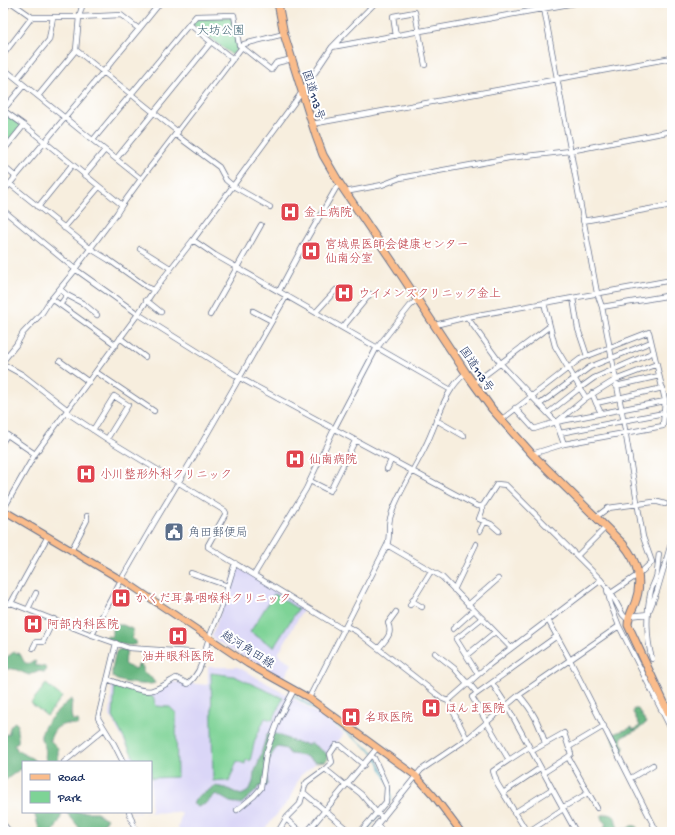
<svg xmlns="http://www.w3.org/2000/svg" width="675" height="835" font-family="'Gochi Hand','Klee One',sans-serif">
<rect width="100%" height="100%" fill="#fff"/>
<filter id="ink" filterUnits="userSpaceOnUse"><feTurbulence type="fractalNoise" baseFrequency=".025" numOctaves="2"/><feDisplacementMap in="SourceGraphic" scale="8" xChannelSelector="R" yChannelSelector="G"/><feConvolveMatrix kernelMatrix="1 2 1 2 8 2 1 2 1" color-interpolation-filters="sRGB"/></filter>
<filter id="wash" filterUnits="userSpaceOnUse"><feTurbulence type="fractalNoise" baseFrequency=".012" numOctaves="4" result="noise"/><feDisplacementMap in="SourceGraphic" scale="16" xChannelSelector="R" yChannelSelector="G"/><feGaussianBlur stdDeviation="0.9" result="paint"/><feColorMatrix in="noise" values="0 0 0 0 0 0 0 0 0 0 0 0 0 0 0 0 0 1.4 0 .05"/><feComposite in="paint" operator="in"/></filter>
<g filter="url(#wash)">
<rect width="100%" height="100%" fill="#f7eede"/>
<path fill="#dad6f7" d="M 240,568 L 304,608 L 278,654 L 292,664 L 284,678 L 249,660 L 215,640 L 212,636 L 235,570 Z
M 208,667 L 238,667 L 293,698 L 331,723 L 344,734 L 328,753 L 300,776 L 289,800 L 262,832 L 180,832 L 178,828 L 182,812 L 132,813 L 132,812 L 151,812 L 151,762 L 125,762 L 124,760 L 132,755 L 110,716 L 112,683 L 150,693 L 174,682 L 208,685 Z"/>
<path fill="#7ed396" stroke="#4c817a" d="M 231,17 L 238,48 L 232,55 L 192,24 L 197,18 Z
M 3,112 L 22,125 L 3,148 Z
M 274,594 L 298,609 L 274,647 L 250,632 Z
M 211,673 L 234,676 L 283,698 L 273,720 L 265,718 L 255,740 L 250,761 L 246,760 L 245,764 L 237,761 L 229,782 L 223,780 L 213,781 Z
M 46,684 L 62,697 L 47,716 L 31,703 Z
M 115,684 L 153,697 L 156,706 L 170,707 L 176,713 L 177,777 L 151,778 L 151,762 L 136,762 L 113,717 Z"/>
<path fill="#66b57f" stroke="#40726e" d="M 117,625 L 123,625 L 132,629 L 133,632 L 132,639 L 136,641 L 136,644 C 127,648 113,641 105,638 L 107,636 L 112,637 L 112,629 Z
M 121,649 L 127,650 L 125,660 L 124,662 L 125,665 L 135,669 L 137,668 L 138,665 L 141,665 L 143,667 L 143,672 L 150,676 L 155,683 C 148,686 117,683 113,677 C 110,673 115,656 116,652 C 118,650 118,650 121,649 Z
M 14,652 L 20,654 C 25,663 24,666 35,661 L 36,662 L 34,665 L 45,667 L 47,669 L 45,672 L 37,671 L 29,675 C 20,672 12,665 3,671 L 3,660 Z
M 72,699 C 72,706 69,717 74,721 L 78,720 L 79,723 L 77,725 C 63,722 54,726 50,740 L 58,748 L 58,758 L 59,762 L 47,762 C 44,758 46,752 45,747 C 44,743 40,740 41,736 C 42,724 61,708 70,700 Z
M 634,709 L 638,709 L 646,723 L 639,729 L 622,737 L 621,742 L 624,747 L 623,751 L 619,752 L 611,735 C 618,731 626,731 632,727 L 633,730 L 640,726 L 633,712 Z
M 15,722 L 18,725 C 15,731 19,735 18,742 L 13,745 L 16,747 L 17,750 C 23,755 31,756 36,762 L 23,762 L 23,770 L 20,769 L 3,782 L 3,735 L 9,734 C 9,729 10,725 15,722 Z
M 274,733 L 300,744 L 303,743 L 307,745 L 311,743 L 327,754 L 328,759 L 326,761 L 315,762 L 305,756 L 290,754 L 286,749 L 278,747 C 271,752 267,765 266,773 C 266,778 268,781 267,785 L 258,787 L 256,791 L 241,804 L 230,802 L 216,794 L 205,804 L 198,807 L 193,803 L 195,799 L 215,786 L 226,788 L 241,795 L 249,791 L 253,782 L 254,773 L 258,764 L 267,734 Z
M 34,812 L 62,812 C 61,819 57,826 53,832 L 40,832 Z
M 66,812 L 97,812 L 98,814 L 107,819 L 102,826 L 104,832 L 80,832 L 81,831 C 78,825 71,818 66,812 Z
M 606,814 C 621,815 612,823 620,829 L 627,829 L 631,826 L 636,826 L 638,830 L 637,832 L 608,832 L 604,828 L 606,824 L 602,820 L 601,816 Z"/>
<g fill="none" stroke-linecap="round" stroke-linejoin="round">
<path stroke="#40a7c1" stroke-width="1.5" d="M 294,696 L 315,709 L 374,753 L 390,786 L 391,799 L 365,832"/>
</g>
</g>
<g filter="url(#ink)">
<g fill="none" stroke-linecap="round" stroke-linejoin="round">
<defs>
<path id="minor" d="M 12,3 L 32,17 L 79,17 L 121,15 L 139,29
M 543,3 L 597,293 L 602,307 L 622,412 L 643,537 L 652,562 L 639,574 L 611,593
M 3,11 L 9,3
M 189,24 L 211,42
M 396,36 L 393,16 L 415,12 L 425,65
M 332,47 L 575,3
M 76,50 L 178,132
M 3,55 L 32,17
M 3,68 L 141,179 L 242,47 L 271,70 L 276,63 L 292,59
M 17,79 L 49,40 L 53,17
M 38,96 L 76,50 L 79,17 L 83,3
M 3,110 L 24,125 L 122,205 L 141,179
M 3,110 L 24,85
M 312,124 L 672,58
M 176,135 L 219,167 L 226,180 L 233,186 L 270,207
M 93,140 L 196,16 L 234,15 L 239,45 L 242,47 L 244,44 L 284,34
M 3,151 L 24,125
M 116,159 L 211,42 L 233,59
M 3,166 L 16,177
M 84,175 L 105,150
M 10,184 L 91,249 L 109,260 L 147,287 L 154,290
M 3,192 L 139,29 L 160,3
M 345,192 L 382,185 L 400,178 L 509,158 L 570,151 L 672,131
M 38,207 L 72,165
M 3,210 L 75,269 L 138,314 L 240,378 L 477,506 L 482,506 L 484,504 L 497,484 L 506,485 L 601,580 L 611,593 L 623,615 L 628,620
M 583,221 L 672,205
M 64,228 L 99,187
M 193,240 L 215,255 L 451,390
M 140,249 L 170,268
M 75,269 L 117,213 L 122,205
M 279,291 L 305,242 L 336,188 L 340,184
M 67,295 L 84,304 L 97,315
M 573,298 L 578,329 L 587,356
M 52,299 L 116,345
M 146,300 L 161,312
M 544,303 L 555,346 L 586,398 L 615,380 L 657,364
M 60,305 L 67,295 L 61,290
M 602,307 L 672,295
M 253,311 L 272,321
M 316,312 L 336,290
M 210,315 L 261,225
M 467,317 L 501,364 L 556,422 L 564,444
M 435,325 L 467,317 L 672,280
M 343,327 L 370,294
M 120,338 L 145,357
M 3,361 L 16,345 L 23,333 L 42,313 L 49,302 L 76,269
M 60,361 L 89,382
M 3,364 L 23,375 L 68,410
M 96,372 L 154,411
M 473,384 L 550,326
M 616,386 L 659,376
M 592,393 L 596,403 L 663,388
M 596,403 L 601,413
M 540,404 L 590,367 L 651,342
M 515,408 L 534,429 L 556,422 L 665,401
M 66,412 L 107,439 L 225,511 L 226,513 L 208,545 L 208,547 L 344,630
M 548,413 L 580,388 L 594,378 L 654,352
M 436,420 L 464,436
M 501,420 L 580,359 L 649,332 L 665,400 L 663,426 L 564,444 L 532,454
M 558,421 L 586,398
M 93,430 L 114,396 L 128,405 L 107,439
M 3,432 L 35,454
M 560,433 L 664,413
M 3,441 L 7,435
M 387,469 L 391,460
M 310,481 L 330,491 L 355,441
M 482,506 L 482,511 L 479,519 L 491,524 L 499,531
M 3,510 L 35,454 L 138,314 L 154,290 L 193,240 L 233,186 L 302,92 L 332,47 L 375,3
M 596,517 L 608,508 L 653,502 L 658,502 L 665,504
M 480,531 L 485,521
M 48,536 L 11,603 L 92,635 L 129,648 L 189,652 L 204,654 L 209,638 L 222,605 L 235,563
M 387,545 L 442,577 L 511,648
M 71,551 L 87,520 L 87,516
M 577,556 L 606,527
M 191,573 L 228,586
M 254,575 L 306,489 L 334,429 L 376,349 L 410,306 L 418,299
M 454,590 L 476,544
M 607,590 L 611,605 L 619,626 L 672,731
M 412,601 L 422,607
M 3,602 L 10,604
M 410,605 L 431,571
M 468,605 L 498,579
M 28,609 L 36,593
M 650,609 L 657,591 L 672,540
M 630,616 L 648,614
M 548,620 L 570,660 L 657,832
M 346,626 L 356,631 L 443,699 L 448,701 L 467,739
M 453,629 L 474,610
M 92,635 L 121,580 L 154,523 L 199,448 L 287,295
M 116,643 L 98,718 L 114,744 L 123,762
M 33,648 L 36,642 L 43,642 L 54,619
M 379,648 C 386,639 393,635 388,623 L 396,612
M 435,653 L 454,668 L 467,683
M 467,655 L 495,632
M 652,659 C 646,638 646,612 651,590 C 653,584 657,578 657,572 C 658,566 658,560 659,554
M 478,674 L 456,639 L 482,618
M 107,679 C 118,683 143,694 153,690 C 161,688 169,682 176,678 L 188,684 C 197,676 202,666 204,654
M 468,682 L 477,693
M 492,683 L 507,706 L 576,832
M 519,695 C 533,711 539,723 545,743
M 309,698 L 387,545 C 391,535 387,525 391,515 C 399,491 414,470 425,447 C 438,422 443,391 466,373
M 448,701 L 489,665 L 601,580
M 569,747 L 604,726
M 532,751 L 564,733 L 571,754 L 568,757
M 509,760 L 472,697 L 557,636
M 64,762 L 104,729
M 325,769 L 345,785
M 543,773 L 568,757 L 597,808
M 631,778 L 653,765
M 347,783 L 361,794 L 377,813 L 383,818
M 303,792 L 350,832
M 503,793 L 540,768
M 562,808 L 588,793
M 237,810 L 254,796 L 261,788 L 266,753 L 279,718 L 294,690
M 129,812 L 136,832
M 514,813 L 552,789
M 286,819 L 301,832
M 3,824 L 10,832
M 377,824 L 383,832
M 278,832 L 287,817 L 300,804 L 305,785 L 307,782 L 325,769 L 332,762 L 330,754 L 336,745 L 340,745 L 364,765
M 307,832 L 377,748
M 360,832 L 386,802 L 387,787 L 374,758 L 371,756
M 371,832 L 421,770 L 467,739 L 519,695 L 619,626
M 527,832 L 497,783 L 493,771 L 509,760 L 529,747
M 528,832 L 563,809"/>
<path id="major" d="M 3,510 L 118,578 L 126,582 L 248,664 L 309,698 L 416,776 L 434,796 L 461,832"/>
<path id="highway" d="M 278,3 L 284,34 L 316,136 L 323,155 L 340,184 L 396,267 L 466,373 L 492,409 L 532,454 L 623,544 C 638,561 643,582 635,603 C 632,610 628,617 628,625 L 672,720"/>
</defs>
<use href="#minor" stroke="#68728b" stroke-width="6"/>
<use href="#major" stroke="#68728b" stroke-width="8"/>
<use href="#highway" stroke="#68728b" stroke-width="9"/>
<use href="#minor" stroke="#fff" stroke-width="4.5"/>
<use href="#major" stroke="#fabc8b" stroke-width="6"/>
<use href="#highway" stroke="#fabc8b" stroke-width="7"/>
</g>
</g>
<defs>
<symbol id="hospital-square" viewBox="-11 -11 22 22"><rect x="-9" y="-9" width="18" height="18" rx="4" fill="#e0444e" stroke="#fff"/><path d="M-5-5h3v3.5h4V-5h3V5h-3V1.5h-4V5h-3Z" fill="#fff"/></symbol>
<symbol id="civic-square" viewBox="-11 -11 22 22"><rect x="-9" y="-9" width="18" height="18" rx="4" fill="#5c6f8a" stroke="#fff"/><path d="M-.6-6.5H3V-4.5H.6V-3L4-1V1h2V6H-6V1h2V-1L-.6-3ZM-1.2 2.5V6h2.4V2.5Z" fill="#fff"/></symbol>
</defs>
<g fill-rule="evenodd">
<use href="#hospital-square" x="279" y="201" width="22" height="22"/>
<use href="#hospital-square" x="300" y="240" width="22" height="22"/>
<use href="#hospital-square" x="333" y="282" width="22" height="22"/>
<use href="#hospital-square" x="284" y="448" width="22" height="22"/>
<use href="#hospital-square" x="75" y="463" width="22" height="22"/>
<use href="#civic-square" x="163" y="521" width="22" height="22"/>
<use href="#hospital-square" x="110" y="587" width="22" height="22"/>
<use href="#hospital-square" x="22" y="613" width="22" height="22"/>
<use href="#hospital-square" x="167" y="625" width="22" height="22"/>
<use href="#hospital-square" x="420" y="697" width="22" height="22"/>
<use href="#hospital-square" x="340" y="706" width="22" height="22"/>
</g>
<g text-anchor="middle" stroke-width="4" stroke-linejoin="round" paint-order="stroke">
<g font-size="12" fill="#39606f" stroke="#fff">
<text x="221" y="34">大坊公園</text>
</g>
<g font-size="12" fill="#1b2f5e" stroke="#fff">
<text transform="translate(314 95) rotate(73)" y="4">国道113号</text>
<text transform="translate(477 369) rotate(56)" y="4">国道113号</text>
<text transform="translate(248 649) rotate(32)" y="4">越河角田線</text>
</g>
<g font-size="12" fill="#be3a42" stroke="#fff" text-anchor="start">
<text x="304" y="216">金上病院</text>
<text x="325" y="248">宮城県医師会健康センター<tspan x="325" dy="14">仙南分室</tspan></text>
<text x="358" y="297">ウイメンズクリニック金上</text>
<text x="309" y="463">仙南病院</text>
<text x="100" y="478">小川整形外科クリニック</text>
<text x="135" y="602">かくだ耳鼻咽喉科クリニック</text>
<text x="47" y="628">阿部内科医院</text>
<text x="178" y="660" text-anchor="middle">油井眼科医院</text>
<text x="445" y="712">ほんま医院</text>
<text x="365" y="721">名取医院</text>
</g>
<g font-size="12" fill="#4e5e75" stroke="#fff" text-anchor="start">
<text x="188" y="536">角田郵便局</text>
</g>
</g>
<rect width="675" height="835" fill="none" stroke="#fff" stroke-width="16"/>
<rect x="22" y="761" width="130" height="52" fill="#ffffff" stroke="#a4acbf"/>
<rect x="30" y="774" width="20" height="6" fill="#fabc8b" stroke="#a4acbf"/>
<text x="58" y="781" font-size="12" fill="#1b2f5e">Road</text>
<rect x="30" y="791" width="20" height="12" fill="#7ed396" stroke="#a4acbf"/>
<text x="58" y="801" font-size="12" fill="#1b2f5e">Park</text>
</svg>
